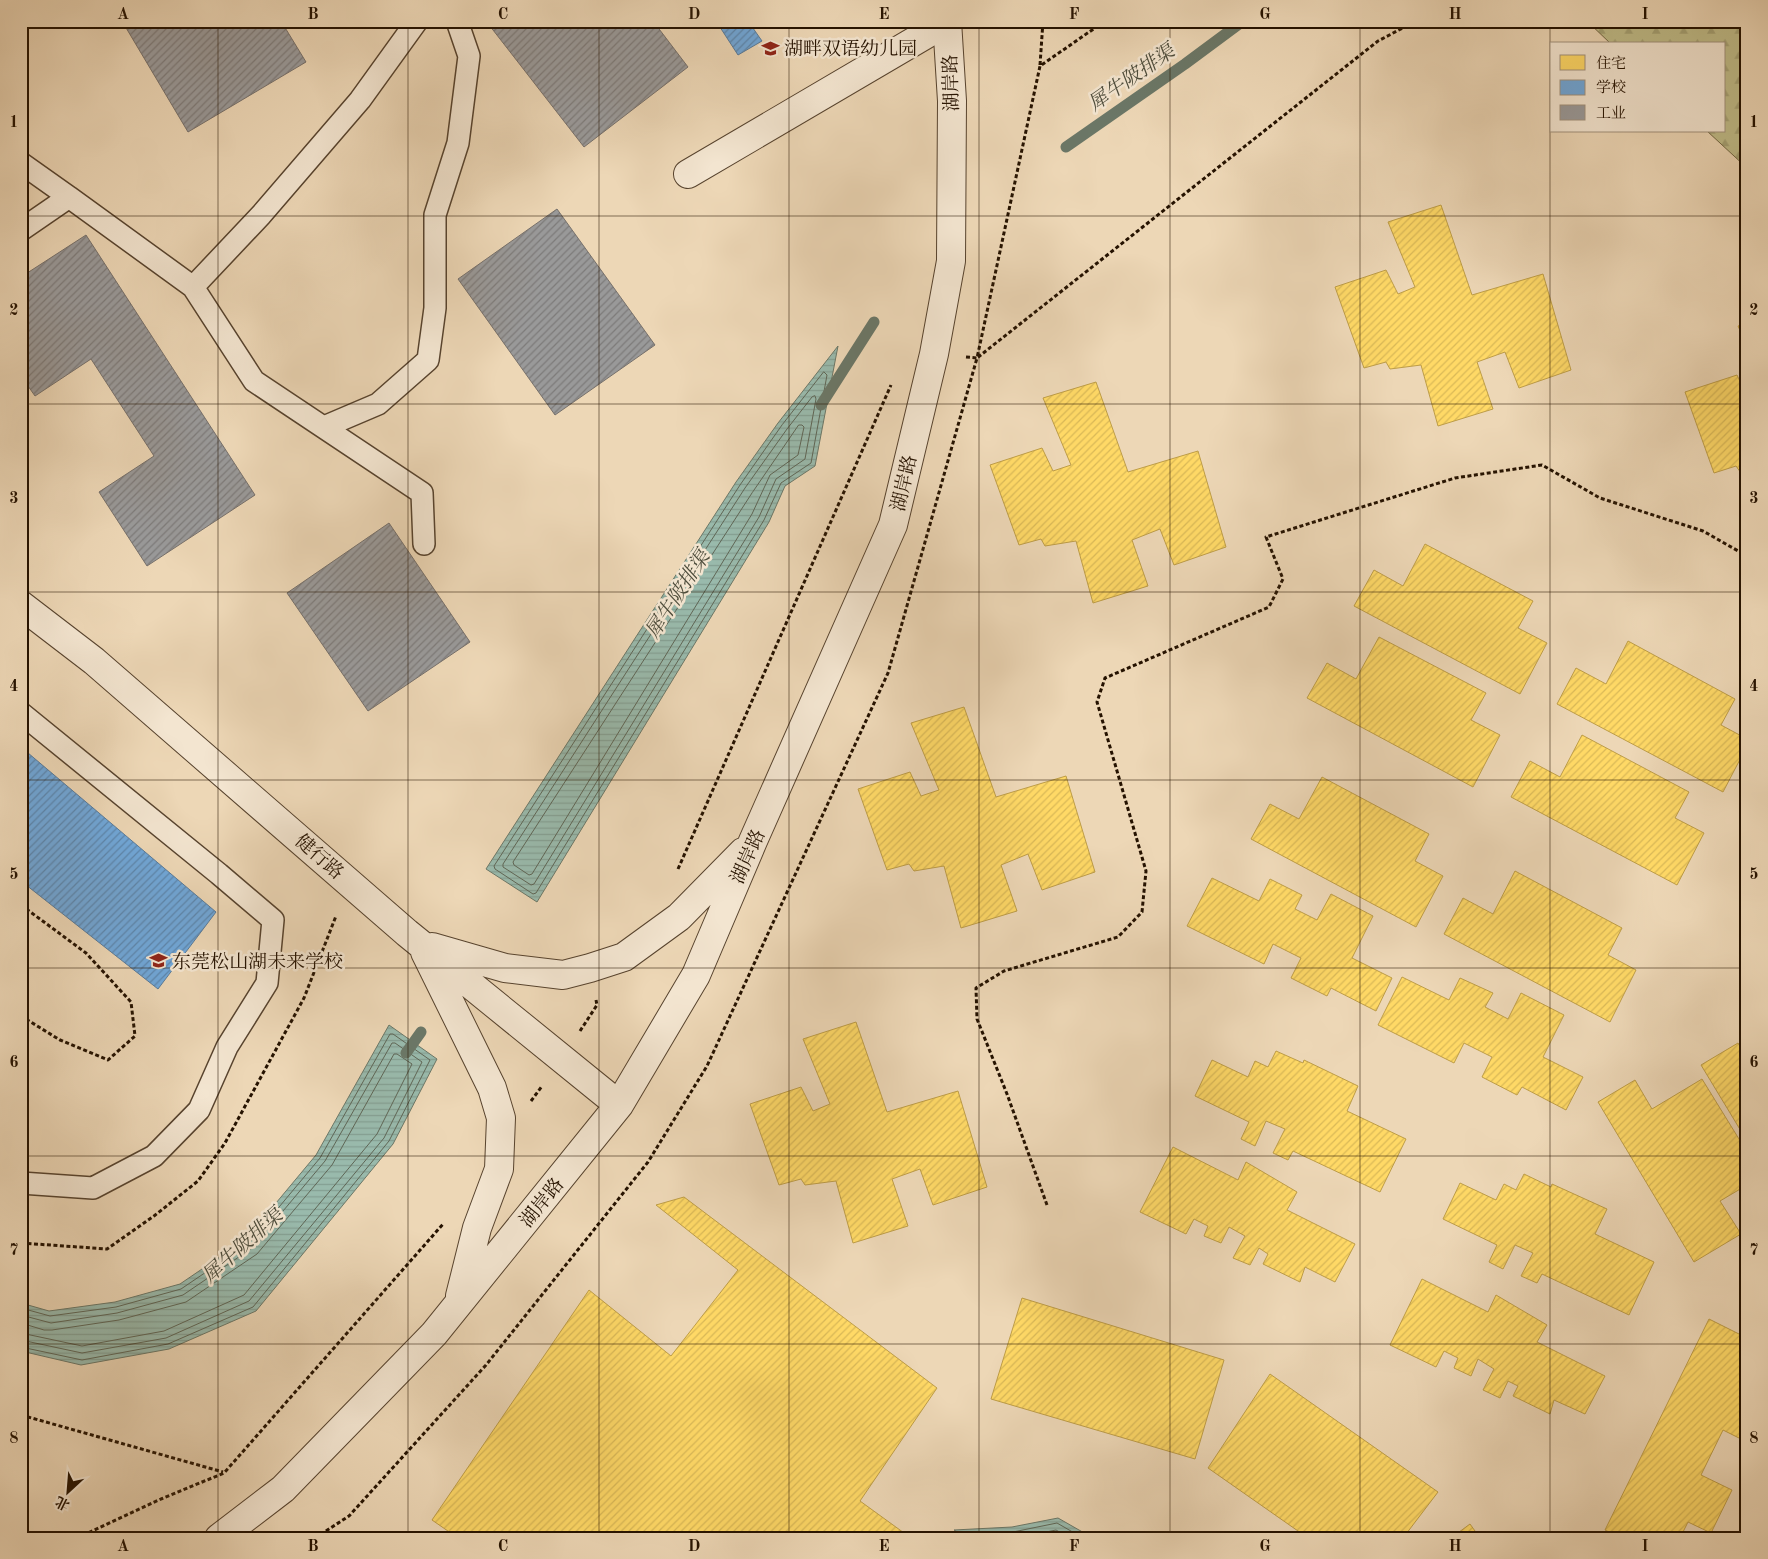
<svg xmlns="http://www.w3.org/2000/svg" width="1768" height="1559" font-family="'Old Standard TT','Noto Serif SC',serif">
<defs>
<pattern id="forest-firs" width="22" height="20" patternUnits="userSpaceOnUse" patternTransform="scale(1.25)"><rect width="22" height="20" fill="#bfbc89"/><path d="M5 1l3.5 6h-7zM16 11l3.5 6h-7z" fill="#a4a174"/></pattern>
<pattern id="water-rules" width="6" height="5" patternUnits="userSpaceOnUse" patternTransform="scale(1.25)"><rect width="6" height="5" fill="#99baac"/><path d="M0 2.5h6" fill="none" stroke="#849f92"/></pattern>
<pattern id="homes-hatch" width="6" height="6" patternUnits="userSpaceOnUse" patternTransform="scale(1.25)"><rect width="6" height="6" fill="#ffd966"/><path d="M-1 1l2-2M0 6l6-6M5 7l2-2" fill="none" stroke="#dab957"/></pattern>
<pattern id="schools-hatch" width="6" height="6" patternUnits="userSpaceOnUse" patternTransform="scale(1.25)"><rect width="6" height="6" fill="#6fa8dc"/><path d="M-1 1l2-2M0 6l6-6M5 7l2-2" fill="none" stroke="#5b87b0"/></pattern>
<pattern id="industry-hatch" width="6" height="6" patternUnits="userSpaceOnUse" patternTransform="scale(1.25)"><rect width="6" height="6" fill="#999"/><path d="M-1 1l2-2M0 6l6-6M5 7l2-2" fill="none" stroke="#7d7b7a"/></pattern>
</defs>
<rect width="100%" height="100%" fill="#edd7b6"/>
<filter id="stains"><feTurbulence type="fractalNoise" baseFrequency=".004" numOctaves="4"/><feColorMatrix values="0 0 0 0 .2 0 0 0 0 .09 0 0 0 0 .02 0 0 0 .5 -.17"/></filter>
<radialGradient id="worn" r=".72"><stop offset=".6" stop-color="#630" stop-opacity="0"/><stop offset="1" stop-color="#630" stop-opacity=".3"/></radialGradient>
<path fill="url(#forest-firs)" stroke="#726744" d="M 1587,21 L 1747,21 L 1747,168 L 1707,131 L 1724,131 L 1724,44 L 1611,44 Z"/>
<path fill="url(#water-rules)" stroke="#6b7767" d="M 838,346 L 815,466 L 785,486 L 769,522 L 537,902 L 486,869 L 736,482 L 778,423 Z
M 389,1025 L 437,1059 L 393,1144 L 256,1311 L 169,1349 L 81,1365 L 21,1351 L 21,1303 L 49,1311 L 115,1302 L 180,1284 L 246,1239 L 316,1155 Z
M 1058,1518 L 1093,1538 L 968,1538 L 954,1530 L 1012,1527 Z"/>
<path fill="url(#homes-hatch)" stroke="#be9d47" d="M 1441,205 L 1472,295 L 1543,274 L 1571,370 L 1519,388 L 1505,352 L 1477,362 L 1493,409 L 1438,426 L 1421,365 L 1390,369 L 1386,362 L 1364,368 L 1335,287 L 1386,270 L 1398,294 L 1415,287 L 1388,222 Z
M 1747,323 L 1747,346 L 1738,326 Z
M 1737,375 L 1747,396 L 1747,472 L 1741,473 L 1736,466 L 1714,473 L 1685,392 Z
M 1096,382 L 1128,472 L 1198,451 L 1226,547 L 1174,565 L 1160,529 L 1132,540 L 1148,586 L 1093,603 L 1076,541 L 1045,546 L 1041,539 L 1019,545 L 990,465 L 1042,448 L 1053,471 L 1071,465 L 1043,398 Z
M 1425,544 L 1533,601 L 1518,628 L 1547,643 L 1520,694 L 1354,606 L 1374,570 L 1403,586 Z
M 1379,637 L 1486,693 L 1471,720 L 1500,735 L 1473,787 L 1307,698 L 1327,663 L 1356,679 Z
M 1628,641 L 1735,699 L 1721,725 L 1747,739 L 1747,746 L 1723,792 L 1557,704 L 1576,668 L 1606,684 Z
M 964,707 L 996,797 L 1066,776 L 1095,872 L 1042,890 L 1028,854 L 1001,865 L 1017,911 L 961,928 L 944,866 L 914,871 L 909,864 L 887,870 L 858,789 L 910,772 L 921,796 L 939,790 L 911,723 Z
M 1582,735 L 1689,792 L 1675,818 L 1704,833 L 1677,885 L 1511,797 L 1530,761 L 1560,777 Z
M 1322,777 L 1429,834 L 1415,861 L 1443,876 L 1416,927 L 1251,839 L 1270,804 L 1299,819 Z
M 1515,871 L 1622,928 L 1608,955 L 1636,970 L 1610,1022 L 1444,934 L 1463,898 L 1493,914 Z
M 1212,878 L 1259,901 L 1270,879 L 1302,895 L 1295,909 L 1317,920 L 1331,894 L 1373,916 L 1352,958 L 1392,978 L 1376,1011 L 1331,988 L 1327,996 L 1291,978 L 1301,958 L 1273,944 L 1264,964 L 1187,926 Z
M 1402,977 L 1449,1000 L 1460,978 L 1493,993 L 1485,1007 L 1508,1019 L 1521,993 L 1564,1015 L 1543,1057 L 1583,1077 L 1566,1110 L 1522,1087 L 1517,1095 L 1482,1077 L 1492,1057 L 1464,1043 L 1454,1063 L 1378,1025 Z
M 856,1022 L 887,1112 L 958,1091 L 987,1187 L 933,1205 L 920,1169 L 892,1179 L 908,1226 L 853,1243 L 836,1181 L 805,1185 L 801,1179 L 779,1185 L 750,1104 L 801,1087 L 813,1111 L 830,1104 L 803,1039 Z
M 1738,1043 L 1747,1058 L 1747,1141 L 1701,1065 Z
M 1276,1051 L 1303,1063 L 1304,1060 L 1358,1086 L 1347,1111 L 1406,1139 L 1380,1192 L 1293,1151 L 1288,1160 L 1273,1153 L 1285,1129 L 1266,1121 L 1255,1146 L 1241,1139 L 1249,1122 L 1195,1096 L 1212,1060 L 1248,1077 L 1255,1061 L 1268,1067 Z
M 1702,1079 L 1747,1152 L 1747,1185 L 1720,1201 L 1741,1234 L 1694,1262 L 1598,1102 L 1635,1080 L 1652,1109 Z
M 1173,1147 L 1238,1180 L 1246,1162 L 1297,1192 L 1287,1210 L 1355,1244 L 1335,1282 L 1305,1267 L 1300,1282 L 1263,1264 L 1268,1254 L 1259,1248 L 1250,1265 L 1233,1258 L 1245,1236 L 1229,1227 L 1221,1243 L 1204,1236 L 1208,1226 L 1194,1219 L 1186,1234 L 1140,1212 Z
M 1524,1174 L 1551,1187 L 1552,1184 L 1607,1209 L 1595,1234 L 1654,1262 L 1629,1315 L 1542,1274 L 1537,1283 L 1521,1276 L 1533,1253 L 1515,1245 L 1503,1269 L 1489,1262 L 1497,1245 L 1443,1219 L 1460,1183 L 1496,1200 L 1504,1184 L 1516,1190 Z
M 684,1197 L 937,1388 L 860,1501 L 911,1538 L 458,1538 L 432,1520 L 589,1290 L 671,1356 L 738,1270 L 656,1205 Z
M 1422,1279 L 1488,1312 L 1496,1295 L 1547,1325 L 1537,1342 L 1605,1376 L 1585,1414 L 1554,1400 L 1550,1414 L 1513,1396 L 1518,1386 L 1508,1381 L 1500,1398 L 1483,1390 L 1494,1369 L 1478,1359 L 1471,1376 L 1454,1368 L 1458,1358 L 1444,1351 L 1436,1367 L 1390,1345 Z
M 1022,1298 L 1224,1360 L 1195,1459 L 991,1399 Z
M 1709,1319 L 1747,1338 L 1747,1372 L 1742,1382 L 1747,1384 L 1747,1442 L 1723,1430 L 1701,1475 L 1732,1490 L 1711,1533 L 1688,1522 L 1680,1538 L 1621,1538 L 1605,1530 Z
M 1270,1374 L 1438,1492 L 1403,1538 L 1308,1538 L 1208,1468 Z
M 1470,1524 L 1480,1538 L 1451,1538 Z"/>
<path fill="url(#schools-hatch)" stroke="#597b9a" d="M 716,21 L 748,21 L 762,41 L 738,55 Z
M 21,747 L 216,912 L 158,989 L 21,881 Z"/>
<path fill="url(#industry-hatch)" stroke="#76706b" d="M 122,21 L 281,21 L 306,62 L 188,132 Z
M 486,21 L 653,21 L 688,67 L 584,147 Z
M 557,209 L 655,345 L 555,415 L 458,279 Z
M 86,235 L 255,495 L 147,566 L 99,492 L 154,456 L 91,359 L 35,396 L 21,376 L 21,277 Z
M 389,523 L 470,642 L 368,711 L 287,593 Z"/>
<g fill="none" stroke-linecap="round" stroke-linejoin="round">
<path stroke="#5f6656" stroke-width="1" d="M 824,372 L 827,375 L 811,463 L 781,483 L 764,520 L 536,893 L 533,894 L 495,869 L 494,866 L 740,485 L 782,425 Z
M 815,396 L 816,399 L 805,459 L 776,479 L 759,517 L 534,884 L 531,885 L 503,867 L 503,864 L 745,488 L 787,429 L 812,397 Z
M 799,425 L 802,425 L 804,427 L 798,455 L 770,475 L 752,514 L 532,874 L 529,875 L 514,865 L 513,862 L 752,493 Z
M 21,1308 L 50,1316 L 116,1307 L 181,1289 L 249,1243 L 320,1158 L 390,1034 L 393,1034 L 430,1060 L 389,1141 L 253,1307 L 168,1344 L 82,1360 L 21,1347
M 21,1315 L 51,1323 L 117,1313 L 183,1295 L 252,1248 L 325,1161 L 392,1043 L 395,1043 L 422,1062 L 384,1138 L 249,1301 L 166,1338 L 82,1353 L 21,1340
M 21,1323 L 44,1330 L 52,1330 L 119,1320 L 186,1302 L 257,1254 L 332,1165 L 394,1054 L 397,1054 L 412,1064 L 377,1134 L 244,1295 L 164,1331 L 82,1346 L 21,1333
M 969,1538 L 971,1534 L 1013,1532 L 1057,1523 L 1083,1538
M 1017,1538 L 1056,1530 L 1070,1538"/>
<path stroke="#6b7767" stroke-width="11" d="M 1066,147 L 1185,64 L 1243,21
M 821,405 L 874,322
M 406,1053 L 421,1032"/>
<defs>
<path id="service" d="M 21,163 L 69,197
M 21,230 L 69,197 L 193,287 L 261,215 L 360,100 L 417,21
M 193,287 L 254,381 L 422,493 L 424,544
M 324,427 L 378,404 L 428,360 L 435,308 L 435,215 L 458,143 L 469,56 L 457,21
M 21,713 L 219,874 L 273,920 L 267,983 L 227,1047 L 199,1110 L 154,1156 L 93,1188 L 21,1183"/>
<path id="minor" d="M 688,174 L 947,22"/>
<path id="tertiary" d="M 21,605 L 94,661 L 407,933 L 619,1105
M 432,947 L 505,968 L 563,975 L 590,968 L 624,957 L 679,917 L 743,852
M 425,952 L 492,1088 L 501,1118 L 499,1169 L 477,1228 L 460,1296
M 219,1538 L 283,1489 L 434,1334 L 619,1105 L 696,975 L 753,841 L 893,525 L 934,354 L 951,261 L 952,101 L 947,21"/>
</defs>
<use href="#service" stroke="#57432e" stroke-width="24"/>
<use href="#minor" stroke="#57432e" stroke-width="30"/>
<use href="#tertiary" stroke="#57432e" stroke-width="30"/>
<path stroke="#251200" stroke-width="3" stroke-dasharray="4 2.5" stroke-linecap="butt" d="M 1040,65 L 1043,21
M 966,357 L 977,358 L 1040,66 L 1105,21
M 678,869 L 891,385
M 21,905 L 86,953 L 131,1002 L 135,1036 L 108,1060 L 60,1040 L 21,1016
M 580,1031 L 597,1005 L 596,1000
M 531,1101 L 542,1086
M 1047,1205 L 1007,1094 L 977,1019 L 976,988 L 1004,971 L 1118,937 L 1142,912 L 1146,871 L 1097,702 L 1105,678 L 1269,607 L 1283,579 L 1266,537 L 1455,478 L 1542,465 L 1600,498 L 1703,531 L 1747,556
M 21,1243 L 107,1249 L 154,1216 L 198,1181 L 225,1143 L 304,998 L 336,916
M 21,1415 L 223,1472
M 77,1538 L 161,1499 L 224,1473 L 443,1224
M 315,1538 L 349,1516 L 486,1365 L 648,1162 L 707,1066 L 888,673 L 977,358 L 1378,41 L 1416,21"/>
<use href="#service" stroke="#f3e5d0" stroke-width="21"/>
<use href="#minor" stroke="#f3e5d0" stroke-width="28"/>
<use href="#tertiary" stroke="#f3e5d0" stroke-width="28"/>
</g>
<path fill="none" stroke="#251200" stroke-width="1" stroke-opacity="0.55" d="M 218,21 L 218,1538M 408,21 L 408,1538M 599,21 L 599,1538M 789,21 L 789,1538M 979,21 L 979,1538M 1170,21 L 1170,1538M 1360,21 L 1360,1538M 1550,21 L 1550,1538M 21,216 L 1747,216M 21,404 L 1747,404M 21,592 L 1747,592M 21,780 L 1747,780M 21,968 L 1747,968M 21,1156 L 1747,1156M 21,1344 L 1747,1344"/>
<defs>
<symbol id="school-bare" viewBox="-9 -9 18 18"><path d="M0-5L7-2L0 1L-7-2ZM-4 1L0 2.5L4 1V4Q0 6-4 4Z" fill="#8f2418" stroke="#f3e5d0" stroke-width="2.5" paint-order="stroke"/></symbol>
</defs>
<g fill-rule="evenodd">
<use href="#school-bare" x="758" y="36" width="25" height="25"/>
<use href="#school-bare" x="146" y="948" width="25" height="25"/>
</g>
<g text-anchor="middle" stroke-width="5" stroke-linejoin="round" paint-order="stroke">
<g font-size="19" fill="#251200" stroke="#f3e5d0" text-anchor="start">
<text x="784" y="55">湖畔双语幼儿园</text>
<text x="172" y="968">东莞松山湖未来学校</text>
</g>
<g font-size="19" fill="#251200" stroke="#f3e5d0">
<text transform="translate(950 83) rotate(-92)" y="7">湖岸路</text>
<text transform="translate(903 483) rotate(-77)" y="7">湖岸路</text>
<text transform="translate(320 856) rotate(41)" y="7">健行路</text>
<text transform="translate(747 856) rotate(-66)" y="7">湖岸路</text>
<text transform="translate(541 1202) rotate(-51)" y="7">湖岸路</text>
</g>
<g font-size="20" font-style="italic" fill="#4e4d3c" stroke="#f3e5d0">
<text transform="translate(1131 77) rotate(-35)" y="7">犀牛陂排渠</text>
<text transform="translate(677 594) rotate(-57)" y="7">犀牛陂排渠</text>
<text transform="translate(242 1245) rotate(-42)" y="7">犀牛陂排渠</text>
</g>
</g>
<rect width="1768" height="1559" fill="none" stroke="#edd7b6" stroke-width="55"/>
<rect x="1550" y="42" width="175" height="90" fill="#f3e5d0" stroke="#a1917d"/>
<rect x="1560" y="55" width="25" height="15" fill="#ffd966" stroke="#a1917d"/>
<text x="1596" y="68" font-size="15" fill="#251200">住宅</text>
<rect x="1560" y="80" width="25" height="15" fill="#6fa8dc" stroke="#a1917d"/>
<text x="1596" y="92" font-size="15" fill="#251200">学校</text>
<rect x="1560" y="105" width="25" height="15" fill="#999999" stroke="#a1917d"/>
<text x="1596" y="118" font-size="15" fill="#251200">工业</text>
<g transform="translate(68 1492) rotate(206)" stroke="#f3e5d0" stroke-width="4" paint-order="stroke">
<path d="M0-4L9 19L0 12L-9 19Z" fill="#251200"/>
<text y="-8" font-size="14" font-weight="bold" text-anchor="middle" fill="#251200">北</text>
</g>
<rect x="28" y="28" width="1712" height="1504" fill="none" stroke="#251200" stroke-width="2"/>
<g font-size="16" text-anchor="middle" font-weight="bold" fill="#251200">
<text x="123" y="19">A</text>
<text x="313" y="19">B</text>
<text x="503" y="19">C</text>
<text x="694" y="19">D</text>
<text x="884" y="19">E</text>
<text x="1074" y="19">F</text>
<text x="1265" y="19">G</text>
<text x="1455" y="19">H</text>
<text x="1645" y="19">I</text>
<text x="14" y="127">1</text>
<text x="1754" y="127">1</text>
<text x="14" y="315">2</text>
<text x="1754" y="315">2</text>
<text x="14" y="503">3</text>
<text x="1754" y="503">3</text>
<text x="14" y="691">4</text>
<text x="1754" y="691">4</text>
<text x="14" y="879">5</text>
<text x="1754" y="879">5</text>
<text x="14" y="1067">6</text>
<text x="1754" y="1067">6</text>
<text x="14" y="1255">7</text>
<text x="1754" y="1255">7</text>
<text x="14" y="1443">8</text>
<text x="1754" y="1443">8</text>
<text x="123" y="1551">A</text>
<text x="313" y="1551">B</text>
<text x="503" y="1551">C</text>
<text x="694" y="1551">D</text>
<text x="884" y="1551">E</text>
<text x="1074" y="1551">F</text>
<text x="1265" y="1551">G</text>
<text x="1455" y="1551">H</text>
<text x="1645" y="1551">I</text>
</g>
<rect width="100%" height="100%" filter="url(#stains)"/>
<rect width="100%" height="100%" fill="url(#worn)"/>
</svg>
